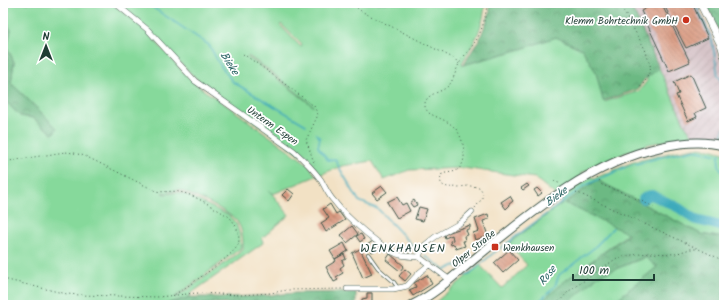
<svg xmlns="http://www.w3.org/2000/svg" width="727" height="308" font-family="Kalam,sans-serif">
<defs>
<pattern id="industrial-furrows" width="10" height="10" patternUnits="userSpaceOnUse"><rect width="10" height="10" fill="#d2bec2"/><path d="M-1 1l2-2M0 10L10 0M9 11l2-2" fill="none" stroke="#aa9c9e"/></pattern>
<pattern id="forest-crowns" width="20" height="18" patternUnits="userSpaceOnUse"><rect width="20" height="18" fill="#6cb983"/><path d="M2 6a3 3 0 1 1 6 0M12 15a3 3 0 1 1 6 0" fill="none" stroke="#58986c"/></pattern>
<pattern id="building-back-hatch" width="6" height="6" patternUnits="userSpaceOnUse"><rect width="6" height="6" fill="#d8977e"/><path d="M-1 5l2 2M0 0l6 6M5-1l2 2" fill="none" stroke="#af7c68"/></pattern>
</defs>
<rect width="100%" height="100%" fill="#fff"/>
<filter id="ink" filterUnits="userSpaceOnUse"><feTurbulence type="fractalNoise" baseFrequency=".025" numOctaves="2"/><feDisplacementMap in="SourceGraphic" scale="8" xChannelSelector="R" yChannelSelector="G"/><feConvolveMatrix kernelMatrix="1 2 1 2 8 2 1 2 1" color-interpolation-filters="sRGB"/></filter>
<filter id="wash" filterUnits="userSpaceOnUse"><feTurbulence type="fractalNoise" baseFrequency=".012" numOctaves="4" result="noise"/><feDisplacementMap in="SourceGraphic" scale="16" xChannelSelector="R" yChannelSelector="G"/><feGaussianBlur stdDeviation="0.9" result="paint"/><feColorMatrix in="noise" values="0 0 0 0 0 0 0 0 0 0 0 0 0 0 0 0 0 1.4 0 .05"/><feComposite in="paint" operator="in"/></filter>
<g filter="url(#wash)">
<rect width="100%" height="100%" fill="#f2e1c4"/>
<path fill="url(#industrial-furrows)" d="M 628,3 L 697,3 L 712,35 L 721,59 L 724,70 L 724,141 L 693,136 L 685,125 L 635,14 Z"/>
<path fill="#86d99b" stroke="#528b68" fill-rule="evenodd" d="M 3,3 L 113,3 L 146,31 L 185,74 L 202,89 L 229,107 L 308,164 L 316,176 L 273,194 L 269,190 L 289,215 L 262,238 L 263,243 L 190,294 L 190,297 L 169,303 L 166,305 L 3,305 L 3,98 L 20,116 L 33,118 L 53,134 L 57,128 L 11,83 L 14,62 L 7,47 L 11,30 L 3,17 ZM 178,190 C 191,194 232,212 238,223 C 243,231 243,240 243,250 L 177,297 L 175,297 L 241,248 L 240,235 L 236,223 L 228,215 L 187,195 L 178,192 L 166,194 L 162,193 L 163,192 L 166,193 Z
M 117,3 L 485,3 C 484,27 474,43 462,63 L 463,65 L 521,49 L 556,37 L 582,49 L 596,72 L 604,102 L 639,91 L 647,81 L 647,77 L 659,68 L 685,125 L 693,136 L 649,144 L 620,155 L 591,168 L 580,174 L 595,178 L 633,162 L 673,152 L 695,148 L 710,149 L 724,153 L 724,238 L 701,234 L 597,180 L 565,203 L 629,233 L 565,281 L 538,305 L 432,305 L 480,265 L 502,288 L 527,265 L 508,244 L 564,202 L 535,178 L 463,168 L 409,170 L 384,180 L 372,161 L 342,166 L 319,175 L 311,163 L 307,159 L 205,87 ZM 281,24 L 302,45 L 301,47 L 280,25 ZM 248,56 L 266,68 L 314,106 L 313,106 L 265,69 L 247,57 Z
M 646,257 L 657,267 L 610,305 L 566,305 L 598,276 Z"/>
<path fill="url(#forest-crowns)" stroke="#467b5c" d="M 489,3 L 628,3 L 635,14 L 659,68 L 644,80 L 638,89 L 603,101 L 596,72 L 582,49 L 556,37 L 521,49 L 463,65 L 480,38 L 490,12 Z
M 705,3 L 724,3 L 724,41 Z
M 3,17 L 11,30 L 7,47 L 14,62 L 11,83 L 57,128 L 53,134 L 33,118 L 20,116 L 3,98 Z
M 597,180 L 701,234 L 724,238 L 724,305 L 610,305 L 657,267 L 645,257 L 598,276 L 566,305 L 538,305 L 565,281 L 629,234 L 565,203 Z
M 356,292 L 356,305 L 228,305 L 227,303 L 198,305 L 166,305 L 169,303 L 190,297 L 223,297 L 258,296 L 295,293 Z"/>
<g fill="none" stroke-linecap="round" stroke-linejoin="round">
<path stroke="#3daabb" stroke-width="1.5" d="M 146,3 L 209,45 L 220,65 L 233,82 L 306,125
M 695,3 L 712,40 L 718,76 L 721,79 L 724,107
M 316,134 L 320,138 L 318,147 L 328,160 L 335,159 L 340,169 L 359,201 L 378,209 L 417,250
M 723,142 L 723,132 L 724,129
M 720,154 C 717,161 719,168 724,174
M 425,256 L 445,270 L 456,265 L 459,268
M 463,273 L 465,275 L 471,273 L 491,255 L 584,186 L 628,166 L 669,155 L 693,150 L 719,155
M 536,305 L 555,286 L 559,275 L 594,248 L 613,228"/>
<path stroke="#3daabb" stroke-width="10" d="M 643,199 L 647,196 L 652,195 L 679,208 L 696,220 L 717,225 L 724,228"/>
</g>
<g id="blocks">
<path fill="url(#building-back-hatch)" d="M 656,3 L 661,3 L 690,62 L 669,71 L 641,11 Z
M 663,3 L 692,3 L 708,38 L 686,48 Z
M 691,74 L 706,108 L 695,113 L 697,117 L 688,121 L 676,95 L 679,94 L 674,82 Z
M 527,184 L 529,186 L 523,190 L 521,188 Z
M 382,186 L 387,192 L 377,199 L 372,193 Z
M 537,188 L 542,193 L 538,196 L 534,190 Z
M 288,189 L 294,194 L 289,201 L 282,195 Z
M 510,196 L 513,201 L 508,205 L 509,206 L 506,209 L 501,202 Z
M 397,197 L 402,205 L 406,203 L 410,211 L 397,218 L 387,202 Z
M 414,200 L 417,205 L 413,207 L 410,203 Z
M 330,204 L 336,214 L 339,212 L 345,220 L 326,232 L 321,223 L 329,218 L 323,209 Z
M 419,207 L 427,209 L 423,221 L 415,219 Z
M 488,214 L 489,219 L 483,221 L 488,236 L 475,240 L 473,233 L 479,231 L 475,219 Z
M 470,225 L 470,228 L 466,230 L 468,235 L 464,236 L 465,241 L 463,241 L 465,246 L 456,249 L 454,244 L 451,245 L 450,241 L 453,240 L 452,235 L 445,238 L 444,235 L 450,232 Z
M 352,226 L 358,234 L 347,243 L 341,235 Z
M 361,234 L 364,239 L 360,242 L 356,236 Z
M 373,241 L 378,249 L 372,252 L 369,247 L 368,247 L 367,245 Z
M 344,243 L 348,251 L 335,259 L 330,251 Z
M 360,249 L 372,274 L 363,278 L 352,253 Z
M 509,250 L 518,260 L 503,273 L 494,263 Z
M 344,254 L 346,259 L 342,261 L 344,265 L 340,268 L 343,273 L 336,277 L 338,280 L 334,282 L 326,267 L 336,261 L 335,259 Z
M 390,254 L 404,266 L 400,271 L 386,260 Z
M 405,269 L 411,274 L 405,281 L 399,276 Z
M 427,275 L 432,284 L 413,296 L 409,290 L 416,287 L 414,283 Z
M 367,293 L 372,293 L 372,302 L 362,303 L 362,299 L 367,298 Z"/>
</g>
</g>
<g filter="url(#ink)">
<use href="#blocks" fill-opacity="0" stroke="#3f564a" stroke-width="1"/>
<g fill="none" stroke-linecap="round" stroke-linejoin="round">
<defs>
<path id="lane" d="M 368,254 L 378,268 L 393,281 L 398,288"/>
<path id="street" d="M 115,3 L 148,30 L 195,81 L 294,151 C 304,160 313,169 321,180 C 325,187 328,195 334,201 C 345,216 383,250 400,255 C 406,257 413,256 419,257
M 419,257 L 422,249 L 425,245 L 435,237 L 460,223 L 472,212
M 419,257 L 450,280
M 347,289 L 393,289 L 403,287 L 407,286 L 420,272 L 430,264"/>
<path id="secondary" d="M 700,3 L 722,47 L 724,55"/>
<path id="primary" d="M 412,305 C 437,293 457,273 478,256 C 533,211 590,163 661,147 C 683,142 703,140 724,146"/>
</defs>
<use href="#lane" stroke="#3f564a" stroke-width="4"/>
<use href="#street" stroke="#3f564a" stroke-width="6"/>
<use href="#secondary" stroke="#3f564a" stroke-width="8"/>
<use href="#primary" stroke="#3f564a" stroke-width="10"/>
<path stroke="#3f564a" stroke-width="1" stroke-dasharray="1 3" stroke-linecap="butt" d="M 351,3 L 361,11 L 455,59 L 459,64
M 616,3 L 620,5 L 645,49 L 651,68 L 646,80 L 639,89
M 243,54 L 265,69 L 314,106 L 318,115 L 306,140 L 315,165
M 3,162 L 65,152 L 74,153 L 85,156 L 156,191 C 164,193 172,190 179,192 C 193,194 211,206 223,213 C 226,215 229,216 231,219 C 236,224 241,237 238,245 C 232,257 188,286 174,295
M 597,178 L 602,185 L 624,193 L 654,207
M 554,181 L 561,184
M 576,192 L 716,257 L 724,262
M 475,208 C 480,201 487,195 479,187 C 476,187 473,186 470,186 C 460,186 434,193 442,174 C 447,172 453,173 457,170 C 470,162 463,135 454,127 C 447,120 437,118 429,113 C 425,109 423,104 427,99 C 432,92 444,92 450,84 C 454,78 456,70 459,64 C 464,55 472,47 477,39 C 483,28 486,15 487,3
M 3,279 L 67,294 L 80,295 L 158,297 L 196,293 L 241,295 L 271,293 L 287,290 L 342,289
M 556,305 L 569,291 L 617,258 L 632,255 L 649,253 L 675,254 L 690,249 L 698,249"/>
<use href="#lane" stroke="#fff" stroke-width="2.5"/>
<use href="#street" stroke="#fff" stroke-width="5"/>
<use href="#secondary" stroke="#fff" stroke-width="7"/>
<use href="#primary" stroke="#fff" stroke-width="8"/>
</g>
</g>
<g fill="#c8321e" stroke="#fff" stroke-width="1.5">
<circle cx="686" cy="20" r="4"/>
<rect x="491" y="243" width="8" height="8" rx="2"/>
</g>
<g text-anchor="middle" stroke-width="3.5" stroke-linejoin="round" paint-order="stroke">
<g font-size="10" fill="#1f3d34" stroke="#fff" text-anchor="end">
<text x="678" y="24">Klemm Bohrtechnik GmbH</text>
<text x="503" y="251" text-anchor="start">Wenkhausen</text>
</g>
<g font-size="10" fill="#1f3d34" stroke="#fff">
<text transform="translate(273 125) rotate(35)" y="4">Unterm Espen</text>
<text transform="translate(473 248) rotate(-39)" y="4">Olper Straße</text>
</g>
<g font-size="11" font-style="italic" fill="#2a6363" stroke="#fff">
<text transform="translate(230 63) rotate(57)" y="4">Bieke</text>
<text transform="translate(556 196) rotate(-37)" y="4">Bieke</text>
<text transform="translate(547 275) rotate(-51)" y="4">Rose</text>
</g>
<g font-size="12" letter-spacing="1" fill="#1f3d34" stroke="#fff">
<text x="403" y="252">WENKHAUSEN</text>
</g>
</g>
<rect width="727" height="308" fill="none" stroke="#fff" stroke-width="16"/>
<g transform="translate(46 46)" stroke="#ffffff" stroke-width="3" paint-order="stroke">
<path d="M0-3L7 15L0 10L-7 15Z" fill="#1f3d34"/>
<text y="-6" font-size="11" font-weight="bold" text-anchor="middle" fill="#1f3d34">N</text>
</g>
<path d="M573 274v6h81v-6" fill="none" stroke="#1f3d34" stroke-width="2"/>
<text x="579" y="274" font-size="12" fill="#1f3d34" stroke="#ffffff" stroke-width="3" paint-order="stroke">100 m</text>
</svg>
